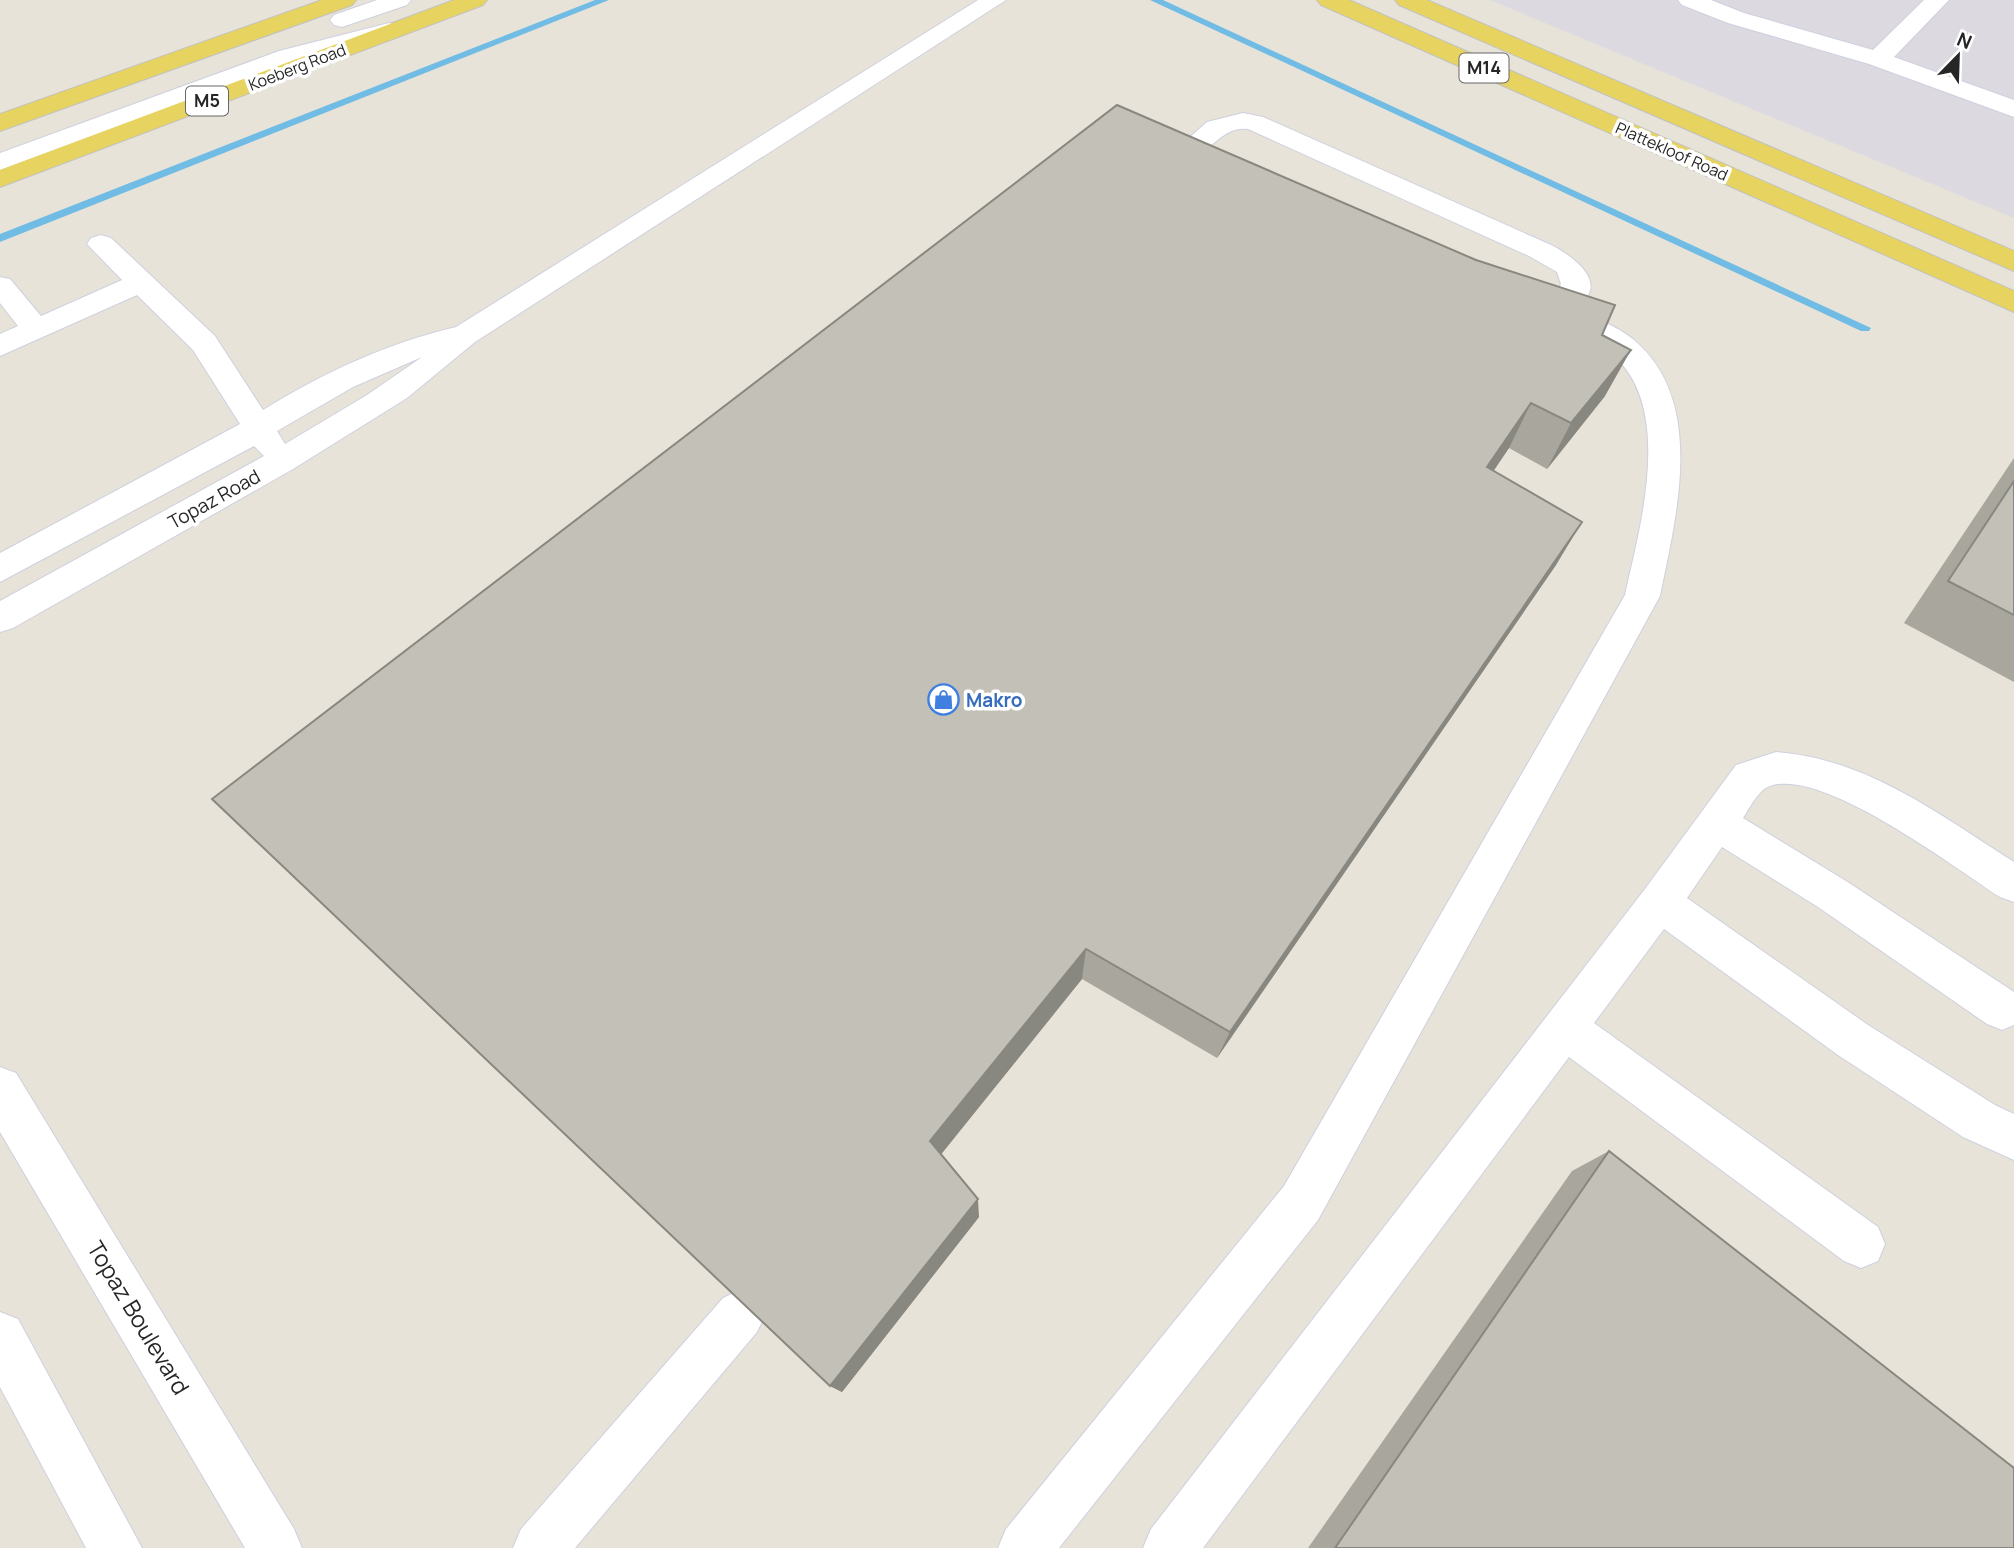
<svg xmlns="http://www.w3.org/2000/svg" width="2014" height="1548" font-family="Manrope,sans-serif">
<rect width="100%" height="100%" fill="#e8e3d8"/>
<path fill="#dcd9e1" d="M 1490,0 L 2014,0 L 2014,218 Z"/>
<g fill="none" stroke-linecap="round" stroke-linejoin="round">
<path fill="#71bce5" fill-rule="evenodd" d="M 595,0 L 609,0 L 0,242 L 0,234 Z
M 1150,0 L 1163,0 L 1871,328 L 1869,331 L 1861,331 Z"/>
<defs>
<path id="minor" d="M 377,0 L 411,0 L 407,5 L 342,27 L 334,25 L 330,20 L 334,15 Z
M 978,0 L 1006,0 L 475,342 L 407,398 L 293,469 L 13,628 L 0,632 L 0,601 L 264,456 L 254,446 L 0,582 L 0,553 L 240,424 L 193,350 L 137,295 L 0,356 L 0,334 L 18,326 L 0,303 L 0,277 L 10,279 L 41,316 L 122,280 L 87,244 L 91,238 L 101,235 L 111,238 L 215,336 L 263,410 C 323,373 387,343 456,327 ZM 422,357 L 367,395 L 285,444 L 277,431 L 353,387 Z
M 1678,0 L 1711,0 L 1744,13 L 1873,50 L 1924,0 L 1949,0 L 1894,57 L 2014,100 L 2014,117 L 1869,64 L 1728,23 L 1682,5 Z
M 389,23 L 397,25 L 401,30 L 397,35 L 297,61 L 0,170 L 0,153 L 279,51 Z
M 1243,113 L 1263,117 L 1549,244 C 1573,255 1616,288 1571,308 C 1592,317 1616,325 1634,340 C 1707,402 1676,516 1660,596 L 1318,1220 L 1059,1548 L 998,1548 L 1006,1529 L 1284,1186 L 1625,595 C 1640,526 1675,408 1612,354 C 1593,338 1568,330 1546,319 L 1541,312 L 1543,309 L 1517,306 L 1512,299 L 1517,292 L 1558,290 L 1561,284 L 1557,272 L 1529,256 L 1248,129 C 1217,125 1205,166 1176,159 L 1172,153 L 1207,122 Z
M 1776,752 C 1866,758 1940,815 2014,862 L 2014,902 L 2000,897 C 1955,868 1822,767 1770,786 C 1758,790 1750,808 1743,818 L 1846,881 L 2014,992 L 2014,1025 L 2002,1030 L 1987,1024 L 1818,907 L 1722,847 L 1687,898 L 1868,1025 L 1995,1105 L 2014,1114 L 2014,1160 L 1963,1137 L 1838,1055 L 1664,929 L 1594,1023 L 1878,1227 L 1885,1244 L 1878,1261 L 1861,1268 L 1844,1261 L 1569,1057 L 1203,1548 L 1143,1548 L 1151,1529 L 1645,889 L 1736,765 Z
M 0,1067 L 16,1073 L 294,1529 L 302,1548 L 245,1548 L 0,1132 Z
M 740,1290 L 757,1298 L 765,1315 L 757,1332 L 575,1548 L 513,1548 L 521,1529 L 723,1298 Z
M 0,1312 L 18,1319 L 142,1548 L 86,1548 L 0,1387 Z"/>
<path id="major" d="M 322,0 L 356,0 L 352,5 L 0,131 L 0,114 Z
M 454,0 L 487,0 L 483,5 L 0,187 L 0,170 Z
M 1317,0 L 1349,0 L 2014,291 L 2014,312 L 1321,5 Z
M 1395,0 L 1427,0 L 2014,251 L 2014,271 L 1399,5 Z"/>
</defs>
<use href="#minor" stroke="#ced0df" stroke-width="2"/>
<use href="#major" stroke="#c2c2c2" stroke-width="2"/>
<use href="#minor" fill="#fff" fill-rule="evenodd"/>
<use href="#major" fill="#e6d360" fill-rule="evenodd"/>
</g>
<path fill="#a8a69d" d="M 1602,335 L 1605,396 L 1547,469 L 1509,448 L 1493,471 L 1556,565 L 1217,1058 L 1082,979 L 941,1154 L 979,1217 L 842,1392 L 830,1386 L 212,799 Z
M 2014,458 L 2014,682 L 1904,623 Z
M 1609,1151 L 2014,1548 L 1308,1548 L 1572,1171 Z"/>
<path fill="#888780" d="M 1631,350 L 1605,396 L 1547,469 L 1571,423 Z
M 1531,403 L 1509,448 L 1466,512 L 1487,467 Z
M 1582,522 L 1556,565 L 1217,1058 L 1230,1032 Z
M 1086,949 L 1082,979 L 935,1162 L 930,1141 Z
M 978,1199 L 979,1217 L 842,1392 L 830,1386 Z"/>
<path fill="#c3c1b7" stroke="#888780" stroke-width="2" d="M 1117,105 L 1476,260 L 1615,305 L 1602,335 L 1631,350 L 1571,423 L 1531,403 L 1487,467 L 1582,522 L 1230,1032 L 1086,949 L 930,1141 L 978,1199 L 830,1386 L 212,799 Z
M 2014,481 L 2014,615 L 1948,581 Z
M 1609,1151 L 2014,1468 L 2014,1548 L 1335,1548 Z"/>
<defs>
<symbol id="shop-ring" viewBox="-11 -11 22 22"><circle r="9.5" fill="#fff" stroke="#3f7fe0" stroke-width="1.5"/><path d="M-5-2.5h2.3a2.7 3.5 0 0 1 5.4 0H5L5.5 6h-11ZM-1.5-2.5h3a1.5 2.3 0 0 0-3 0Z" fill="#3f7fe0"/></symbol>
</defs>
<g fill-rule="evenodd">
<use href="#shop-ring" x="926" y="682" width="35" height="35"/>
</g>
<g text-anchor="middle" stroke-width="7" stroke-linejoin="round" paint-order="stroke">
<g font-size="16" fill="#262626" stroke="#fff">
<text transform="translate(297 67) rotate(-21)" y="6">Koeberg Road</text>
<text transform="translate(1672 151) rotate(24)" y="6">Plattekloof Road</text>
</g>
<g fill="#fff" stroke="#676767" stroke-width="2">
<rect x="1459.5" y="53.5" width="49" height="29" rx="5"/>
<rect x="186" y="86.5" width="42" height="29" rx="5"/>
</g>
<g font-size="18" font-weight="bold" fill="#262626">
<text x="1484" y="74">M14</text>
<text x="207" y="107">M5</text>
</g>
<g font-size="19" fill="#262626" stroke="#fff">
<text transform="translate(214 499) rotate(-29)" y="7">Topaz Road</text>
</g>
<g font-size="19" font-weight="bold" fill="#366cbe" stroke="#fff" text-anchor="start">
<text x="966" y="707">Makro</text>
</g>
<g font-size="23" fill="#262626" stroke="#fff">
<text transform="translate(138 1318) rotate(59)" y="8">Topaz Boulevard</text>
</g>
</g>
<g transform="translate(1958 56) rotate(23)" stroke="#ffffff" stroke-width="5" paint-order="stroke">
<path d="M0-5L12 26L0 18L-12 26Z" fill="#262626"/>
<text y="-10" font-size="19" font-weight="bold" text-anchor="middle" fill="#262626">N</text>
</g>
</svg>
